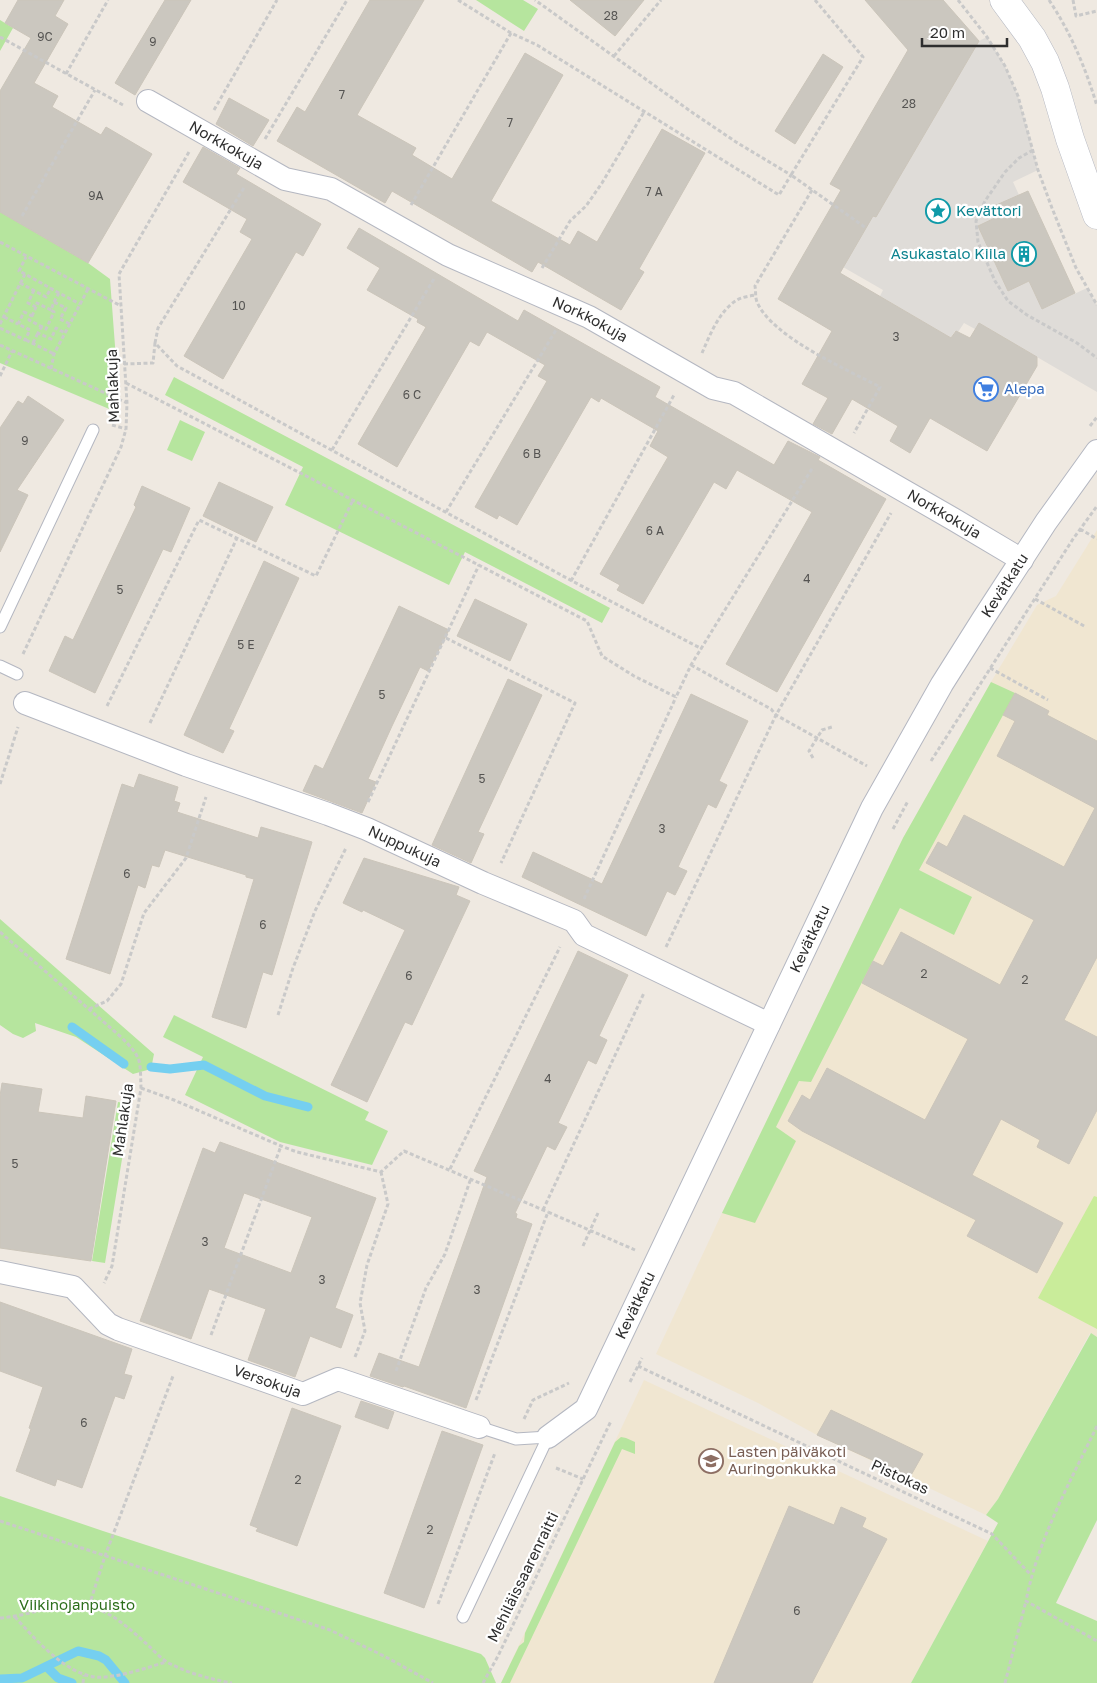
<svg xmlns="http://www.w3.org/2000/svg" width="1097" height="1683" font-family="'Golos Text',sans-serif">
<rect width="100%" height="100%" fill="#efe9e1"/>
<path fill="#f0e6d1" d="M 1097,530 L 1097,1337 L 1090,1333 L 998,1499 L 986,1515 L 817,1435 L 758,1403 L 656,1354 L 722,1213 L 903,838 L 991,682 L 1037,605 L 1056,596 Z
M 644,1380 L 988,1541 L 911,1683 L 501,1683 Z"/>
<path fill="#b6e59e" d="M 476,0 L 523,0 L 538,9 L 524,31 Z
M 0,20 L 13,28 L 0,51 Z
M 0,212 L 88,263 L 110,279 L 118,386 L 114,388 L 114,411 L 0,363 Z
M 174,377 L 610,608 L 602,623 L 465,552 L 449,585 L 285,505 L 303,467 L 165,395 Z
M 180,420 L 205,432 L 192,461 L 167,450 Z
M 991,682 L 1015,693 L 919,870 L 972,897 L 954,935 L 900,908 L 811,1082 L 799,1081 L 776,1127 L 796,1141 L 755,1223 L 722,1213 L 903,838 Z
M 0,919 L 154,1054 L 151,1069 L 133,1074 L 76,1037 L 35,1023 L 36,1031 L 23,1038 L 13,1034 L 0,1025 Z
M 174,1015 L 369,1112 L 365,1120 L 388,1131 L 372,1165 L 280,1142 L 185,1095 L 203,1057 L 163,1037 Z
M 118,1102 L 131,1104 L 105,1263 L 92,1261 Z
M 1091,1333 L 1097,1337 L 1097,1520 L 1056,1603 L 1097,1621 L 1097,1683 L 911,1683 L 998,1523 L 986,1515 L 998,1499 Z
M 621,1437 L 626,1438 L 635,1442 L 635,1454 L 622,1449 L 510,1683 L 501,1683 L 519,1646 L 524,1642 L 525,1633 L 615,1442 Z
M 0,1496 L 103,1531 L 481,1654 L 485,1658 L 496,1683 L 0,1683 Z"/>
<path fill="#c9ec9a" d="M 1094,1196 L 1097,1197 L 1097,1329 L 1038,1298 Z"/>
<path fill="#dfdcd8" d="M 987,37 L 1005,66 L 1018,96 L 1038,170 L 1013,182 L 1019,195 L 995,207 L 999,216 L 978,226 L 1008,291 L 1029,281 L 1042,309 L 1087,288 L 1097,305 L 1097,392 L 979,323 L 975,329 L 964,323 L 958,332 L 955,331 L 951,338 L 880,296 L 883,290 L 843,267 L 873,216 L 876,217 L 979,41 Z"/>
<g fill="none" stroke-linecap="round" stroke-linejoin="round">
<path stroke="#75cff0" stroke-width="9" d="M 72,1027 L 124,1064
M 151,1067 L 170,1069 L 204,1065 L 265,1096 L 308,1107
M 47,1667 L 58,1678 L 72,1683
M 0,1679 L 22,1678 L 78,1651 L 99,1656 L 106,1660 L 125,1683"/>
</g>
<path fill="#cbc7bf" stroke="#cbc5ba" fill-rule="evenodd" d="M 18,0 L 64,0 L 55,16 L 68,24 L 34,83 L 58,96 L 52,107 L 101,135 L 106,127 L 152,154 L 88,263 L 0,212 L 0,91 L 31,38 L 5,23 Z
M 165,0 L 191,0 L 135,95 L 115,83 Z
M 370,0 L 424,0 L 357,115 L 416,148 L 412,155 L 452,179 L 525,53 L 563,75 L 491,201 L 570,245 L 578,231 L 597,242 L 662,129 L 705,153 L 639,269 L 644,272 L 621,310 L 538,262 L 532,272 L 392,191 L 385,203 L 277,141 L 297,107 L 305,112 Z
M 570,0 L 644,0 L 615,36 Z
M 865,0 L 943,0 L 979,41 L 876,217 L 873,216 L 840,273 L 951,338 L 956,331 L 970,338 L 979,323 L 1037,357 L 1037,366 L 987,451 L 930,418 L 910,453 L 890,441 L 898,426 L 852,399 L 832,434 L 813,424 L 828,398 L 802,384 L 832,331 L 778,299 L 841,190 L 830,184 L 908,50 Z
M 823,54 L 843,67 L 795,144 L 775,131 Z
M 229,98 L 269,120 L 253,146 L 216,124 Z
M 203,147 L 240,168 L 236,174 L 321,224 L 303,256 L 296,252 L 223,379 L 184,356 L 252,239 L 240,232 L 247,219 L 183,182 Z
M 1028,191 L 1075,293 L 1042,309 L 1029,281 L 1008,291 L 978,226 L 999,216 L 994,206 Z
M 359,228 L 518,321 L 524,310 L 660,387 L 655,397 L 774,465 L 788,441 L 820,457 L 818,460 L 886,499 L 777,692 L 726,664 L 812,512 L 737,470 L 726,489 L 714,482 L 643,604 L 617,590 L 620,585 L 600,574 L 668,457 L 650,446 L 658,431 L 601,398 L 599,402 L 591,397 L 517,525 L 499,515 L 497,519 L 475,507 L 547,381 L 538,376 L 545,365 L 487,332 L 479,346 L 470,341 L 397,467 L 358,444 L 426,327 L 417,322 L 418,319 L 367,290 L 380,268 L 347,248 Z
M 28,396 L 64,420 L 17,490 L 28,495 L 0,552 L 0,428 L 18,401 L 23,404 Z
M 219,482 L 273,507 L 256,542 L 203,516 Z
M 142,486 L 190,508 L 171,552 L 163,549 L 95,693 L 49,671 L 65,636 L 73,640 L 136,507 L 134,505 Z
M 264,561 L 299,578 L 229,729 L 234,731 L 223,753 L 184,735 Z
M 475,599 L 527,624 L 510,661 L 457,636 Z
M 399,606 L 449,630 L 428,671 L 420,667 L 392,726 L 368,779 L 376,782 L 362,813 L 303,791 L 315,765 L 323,769 Z
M 508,679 L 542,695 L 478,832 L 484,834 L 471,863 L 432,845 Z
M 1015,693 L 1049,711 L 1047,715 L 1097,741 L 1097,957 L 1064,1020 L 1097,1037 L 1097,1110 L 1069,1164 L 1037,1147 L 1040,1140 L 1001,1119 L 972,1175 L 1063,1223 L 1037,1273 L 967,1236 L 976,1220 L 802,1131 L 788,1121 L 802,1095 L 810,1100 L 827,1068 L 925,1120 L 968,1039 L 862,983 L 873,961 L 883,966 L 901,932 L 1000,985 L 1034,920 L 926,863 L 938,842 L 947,847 L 964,815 L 1064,867 L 1095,808 L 997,756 L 1015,721 L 1003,715 Z
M 691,694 L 748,721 L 719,781 L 727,785 L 716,808 L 708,804 L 678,867 L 687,871 L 675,895 L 667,891 L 646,936 L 522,877 L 533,852 L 602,884 Z
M 139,774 L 178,787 L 174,801 L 180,803 L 177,812 L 258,838 L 261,827 L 312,842 L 272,975 L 263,972 L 246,1028 L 212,1017 L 254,879 L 246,877 L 246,875 L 165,850 L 159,867 L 152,865 L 145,888 L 138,885 L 110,974 L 66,959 L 122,784 L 134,788 Z
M 364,858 L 459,887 L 456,895 L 470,901 L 412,1025 L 405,1022 L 367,1102 L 331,1085 L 405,930 L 363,910 L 362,912 L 343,903 Z
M 578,951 L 628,975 L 599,1036 L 607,1040 L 596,1064 L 588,1060 L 558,1123 L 567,1127 L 555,1150 L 547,1146 L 515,1213 L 517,1214 L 516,1218 L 532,1224 L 466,1408 L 404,1386 L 403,1387 L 370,1376 L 379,1353 L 419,1367 L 487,1177 L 474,1171 Z
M 2,1083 L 42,1089 L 38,1112 L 83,1118 L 86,1096 L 116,1101 L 91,1261 L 0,1248 L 0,1096 Z
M 220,1142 L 376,1198 L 335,1308 L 353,1315 L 341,1348 L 310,1336 L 295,1377 L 248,1360 L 266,1309 L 209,1289 L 191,1339 L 140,1321 L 203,1148 L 215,1153 ZM 244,1193 L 312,1217 L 291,1273 L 224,1248 Z
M 0,1302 L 132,1349 L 124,1374 L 132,1376 L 124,1399 L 115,1396 L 82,1488 L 57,1479 L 55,1486 L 16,1471 L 31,1429 L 29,1428 L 43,1387 L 0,1371 Z
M 361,1401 L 394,1412 L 388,1429 L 355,1417 Z
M 292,1408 L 341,1426 L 297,1546 L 256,1531 L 258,1528 L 250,1525 Z
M 831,1410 L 923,1454 L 910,1477 L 817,1435 Z
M 442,1431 L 483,1445 L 424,1608 L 384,1593 Z
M 789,1506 L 834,1525 L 841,1507 L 866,1518 L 862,1527 L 887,1539 L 812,1683 L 714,1683 Z"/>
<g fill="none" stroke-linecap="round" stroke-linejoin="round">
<defs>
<path id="service" d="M 0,627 L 93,430
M 0,666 L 17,674
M 479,1427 L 516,1439 L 548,1437
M 463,1617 L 548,1437"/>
<g id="minor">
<path id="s1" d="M 148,101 L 285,179 L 331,189 L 448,255 L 589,317 L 713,388 L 734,393 L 953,519 L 1022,560"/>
<path id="s2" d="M 25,703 L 186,765 L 328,814 L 367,829 L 483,883 L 574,921 L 584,935 L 769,1024"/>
<path id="s3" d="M 0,1272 L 73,1287 L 108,1324 L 118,1329 L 303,1394 L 338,1379 L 479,1427"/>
<path id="s4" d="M 548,1437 L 586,1409 L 872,808 L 942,684 L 983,619 L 1046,522 L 1097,451"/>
</g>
<path id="tertiary" d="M 1004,0 L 1032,38 L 1045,62 L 1055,88 L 1070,139 L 1097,215"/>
</defs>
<use href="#service" stroke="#b4b7c1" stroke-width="13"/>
<use href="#minor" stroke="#b4b7c1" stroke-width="24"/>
<use href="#tertiary" stroke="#b4b7c1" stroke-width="29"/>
<path stroke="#c9c9c9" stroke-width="3" stroke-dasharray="4 2.5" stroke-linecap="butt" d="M 458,0 L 511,33 L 537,45 L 779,195 L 791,175 L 736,142 L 693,113 L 535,0
M 815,0 L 863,57 L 791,175 L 866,228
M 958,0 L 987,37 L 1005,66 L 1018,96 L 1038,170 L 1052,208 L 1076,268 L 1097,305
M 1049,0 C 1071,33 1086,69 1097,106
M 1073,0 L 1076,16 L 1097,11
M 0,37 L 123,105
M 614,56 L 661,0
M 66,74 L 108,0
M 214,110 L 277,0
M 265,139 L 347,0
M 1033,150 L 1019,158 L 1005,172 L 985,201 L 976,221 L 978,242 L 995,281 L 1008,301 L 1027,315 L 1077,343 L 1097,358
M 812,190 L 755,286 C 756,291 755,297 757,302 C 772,337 846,369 880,387 L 854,433
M 411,205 L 511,33
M 22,216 L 95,90
M 0,242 L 121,306
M 542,268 L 570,221 L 586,206 L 602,183 L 644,112
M 25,274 L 19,271 L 26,257
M 20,283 L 46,297 L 51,288
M 34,290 L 28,303 L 36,307 L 37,303 L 51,310
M 54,302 L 59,293 L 80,304
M 32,316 L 36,307
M 4,317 L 18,324
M 0,324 L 25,274 L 59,293
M 42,326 L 38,333 L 51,339 L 56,328 L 65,333
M 0,328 L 25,340 L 30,330 L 18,324 L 24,312 L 32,316 L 29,320 L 46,329 L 54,312 L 51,310 L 54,302 L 66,308 L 60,319 L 70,324
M 26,340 L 54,354
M 33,343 L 38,333
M 155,343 L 158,328 L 245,186
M 0,345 L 127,403
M 702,353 C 710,335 719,311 737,300 C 742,297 750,296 756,295
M 124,364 L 153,363 L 155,343 L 177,366 L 574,582 L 702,649
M 51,369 L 54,354 L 88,289
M 0,376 L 12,351
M 126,383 L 587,621 L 602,656 L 634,676 L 676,697 L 691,665 L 813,467
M 112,425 L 126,429
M 1090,426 L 1097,417
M 332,450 L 435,277
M 446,512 L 556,330
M 1080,529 L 1097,539
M 571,581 L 674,395
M 1035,599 L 1086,627
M 446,638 L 575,703 L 501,863
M 23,654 L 121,447 L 126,429 L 127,403 L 119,274 L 189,152
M 691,665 L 771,709 L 776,715 L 867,766
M 990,668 L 1048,700
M 107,706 L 199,520 L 316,576 L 353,500
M 150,723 L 237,538
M 813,758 L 809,751 L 822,730 L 832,727
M 931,761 L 1073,539 L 1097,506
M 0,784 L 18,727
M 368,802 L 479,565
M 893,829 L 908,801
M 584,899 L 676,697
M 0,932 L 121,1037 C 142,1058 140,1059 141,1088 L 112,1266 L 104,1283
M 666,947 L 776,715 L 891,513
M 89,1009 L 107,1001 L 121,984 L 144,913 L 186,858 L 206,797
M 278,1015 L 293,968 L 315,911 L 346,848
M 141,1088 L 174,1100 L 281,1146 L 297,1152 L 381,1172 L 404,1151 L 548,1212
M 450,1169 L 560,947
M 543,1210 L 644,993
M 583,1246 L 598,1213
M 211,1335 L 281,1146
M 355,1357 L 365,1331 L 360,1303 L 367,1265 L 388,1204 L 381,1172
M 638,1366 L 992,1534 L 1031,1575
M 396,1371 L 426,1288 L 445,1254 L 471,1178
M 630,1382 L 642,1358
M 476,1400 L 548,1212 L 635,1250
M 524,1419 L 533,1400 L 569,1383
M 1097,1426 C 1070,1482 1038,1539 1026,1601 L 1097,1641
M 556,1468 L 583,1479
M 0,1521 L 330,1630 L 384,1656 L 433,1683
M 438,1604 L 495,1453
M 89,1606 L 105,1556 L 173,1376
M 15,1617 C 36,1640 71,1681 105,1677 C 126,1675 146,1668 166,1662
M 0,1618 C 30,1616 56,1602 86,1606 C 111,1610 132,1631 150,1647 C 155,1652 161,1658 167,1662 C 187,1673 210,1679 232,1683
M 83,1683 L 84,1675
M 483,1683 L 498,1656 L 611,1421
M 1005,1683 L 1026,1601"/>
<use href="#service" stroke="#fff" stroke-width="11"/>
<use href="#minor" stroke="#fff" stroke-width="22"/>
<use href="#tertiary" stroke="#fff" stroke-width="28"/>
</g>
<defs>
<symbol id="sight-ring" viewBox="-11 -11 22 22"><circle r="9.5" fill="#fff" stroke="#0f9aa8" stroke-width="1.5"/><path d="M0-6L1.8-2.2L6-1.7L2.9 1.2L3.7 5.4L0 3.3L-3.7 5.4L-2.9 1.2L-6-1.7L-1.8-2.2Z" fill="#0f9aa8"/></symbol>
<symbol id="building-ring" viewBox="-11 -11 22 22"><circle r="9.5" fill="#fff" stroke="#0f9aa8" stroke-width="1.5"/><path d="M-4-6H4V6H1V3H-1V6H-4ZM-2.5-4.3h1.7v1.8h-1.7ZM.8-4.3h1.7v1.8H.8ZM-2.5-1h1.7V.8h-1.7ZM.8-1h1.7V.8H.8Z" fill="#0f9aa8"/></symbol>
<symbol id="supermarket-ring" viewBox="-11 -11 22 22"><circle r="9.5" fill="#fff" stroke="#3f7fe0" stroke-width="1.5"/><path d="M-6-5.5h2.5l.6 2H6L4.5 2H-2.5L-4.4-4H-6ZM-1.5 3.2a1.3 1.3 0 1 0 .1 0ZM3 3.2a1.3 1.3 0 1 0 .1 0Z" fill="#3f7fe0"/></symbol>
<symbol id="school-ring" viewBox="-11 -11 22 22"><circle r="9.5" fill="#fff" stroke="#8d6e63" stroke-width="1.5"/><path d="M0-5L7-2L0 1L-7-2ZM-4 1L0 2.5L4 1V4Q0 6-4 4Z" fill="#8d6e63"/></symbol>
</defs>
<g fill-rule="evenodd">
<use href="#sight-ring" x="924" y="197" width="28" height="28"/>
<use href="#building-ring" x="1010" y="240" width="28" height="28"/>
<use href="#supermarket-ring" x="972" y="375" width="28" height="28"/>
<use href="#school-ring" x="697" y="1447" width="28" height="28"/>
</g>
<g text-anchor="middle" stroke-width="4.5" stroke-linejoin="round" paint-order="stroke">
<g font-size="12" fill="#555452">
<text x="611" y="20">28</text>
<text x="45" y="41">9C</text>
<text x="153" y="46">9</text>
<text x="342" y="99">7</text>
<text x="909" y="108">28</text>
<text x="510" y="127">7</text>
<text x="654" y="196">7 A</text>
<text x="96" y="200">9A</text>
<text x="239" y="310">10</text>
<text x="896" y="341">3</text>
<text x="412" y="399">6 C</text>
<text x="25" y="445">9</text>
<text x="532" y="458">6 B</text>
<text x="655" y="535">6 A</text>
<text x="807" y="583">4</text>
<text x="120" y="594">5</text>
<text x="246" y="649">5 E</text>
<text x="382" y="699">5</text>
<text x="482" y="783">5</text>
<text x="662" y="833">3</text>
<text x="127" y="878">6</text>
<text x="263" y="929">6</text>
<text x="924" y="978">2</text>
<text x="409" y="980">6</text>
<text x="1025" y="984">2</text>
<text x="548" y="1083">4</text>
<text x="15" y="1168">5</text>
<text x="205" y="1246">3</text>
<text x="322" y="1284">3</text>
<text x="477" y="1294">3</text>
<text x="84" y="1427">6</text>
<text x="298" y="1484">2</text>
<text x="430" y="1534">2</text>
<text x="797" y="1615">6</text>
</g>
<g font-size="15" fill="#2e2e2e" stroke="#fff">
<text dy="5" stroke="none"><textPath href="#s1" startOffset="90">Norkkokuja</textPath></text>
<text dy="5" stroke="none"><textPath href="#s1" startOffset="495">Norkkokuja</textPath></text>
<text transform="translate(113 386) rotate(-92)" y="5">Mahlakuja</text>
<text dy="5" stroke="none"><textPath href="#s1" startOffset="900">Norkkokuja</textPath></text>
<text dy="5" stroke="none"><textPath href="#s4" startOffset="972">Kevätkatu</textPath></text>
<text dy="5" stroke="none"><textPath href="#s2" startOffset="406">Nuppukuja</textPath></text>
<text dy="5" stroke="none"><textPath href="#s4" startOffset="568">Kevätkatu</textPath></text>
<text transform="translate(123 1120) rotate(-82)" y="5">Mahlakuja</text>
<text dy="5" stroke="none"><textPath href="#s4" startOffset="162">Kevätkatu</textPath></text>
<text dy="5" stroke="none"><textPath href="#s3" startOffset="295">Versokuja</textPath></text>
<text transform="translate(900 1477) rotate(25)" y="5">Pistokas</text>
<text transform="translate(523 1577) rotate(-64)" y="5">Mehiläissaarenraitti</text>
</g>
<g font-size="15" fill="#0d838f" stroke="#fff" text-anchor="start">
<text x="956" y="216">Kevättori</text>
<text x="1006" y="259" text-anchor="end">Asukastalo Kiila</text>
</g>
<g font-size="15" fill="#366cbe" stroke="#fff" text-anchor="start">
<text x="1004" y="394">Alepa</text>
</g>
<g font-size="15" fill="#785e54" stroke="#fff" text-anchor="start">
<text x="728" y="1457">Lasten päiväkoti<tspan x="728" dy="17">Auringonkukka</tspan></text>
</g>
<g font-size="15" fill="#2c6e1b" stroke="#fff">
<text x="77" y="1610">Viikinojanpuisto</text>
</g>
</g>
<path d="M922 38v8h85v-8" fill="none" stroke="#2e2e2e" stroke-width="2.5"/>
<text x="930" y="38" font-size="15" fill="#2e2e2e" stroke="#ffffff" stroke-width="4" paint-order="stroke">20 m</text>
</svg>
